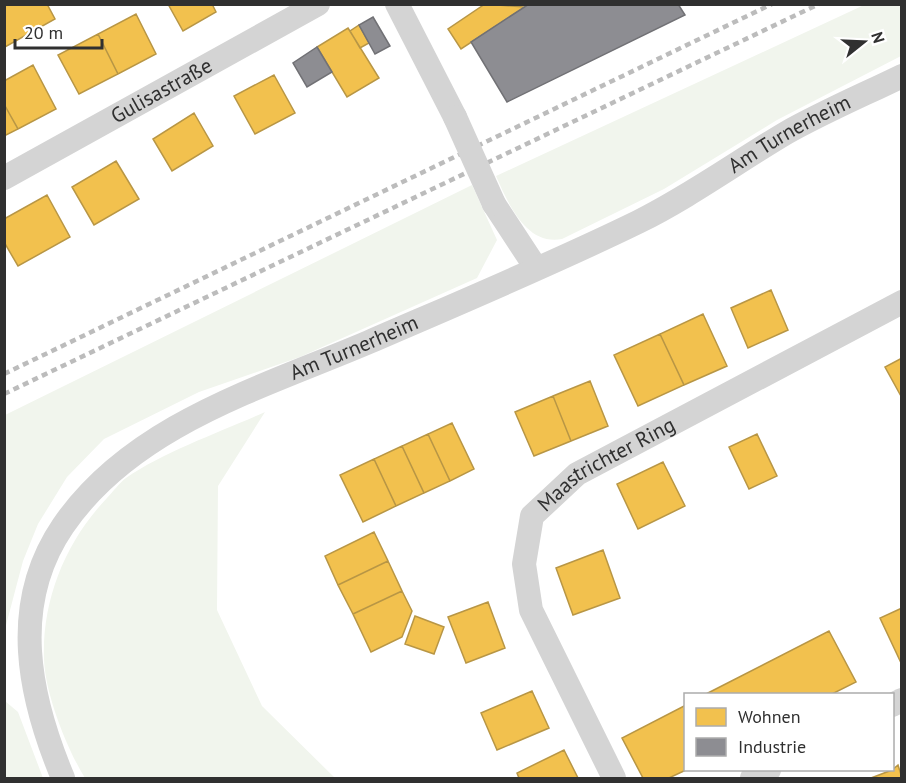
<svg xmlns="http://www.w3.org/2000/svg" width="906" height="783" font-family="'PT Sans',sans-serif">
<rect width="100%" height="100%" fill="#fff"/>
<path fill="#f1f5ed" d="M 864,5 L 901,5 L 901,56 L 777,120 L 664,189 L 562,239 C 526,246 508,203 496,176 Z
M 472,185 L 497,240 L 477,278 L 300,357 L 199,392 L 104,439 L 67,477 L 38,524 L 23,561 L 5,629 L 5,415 Z
M 265,412 L 218,486 L 217,610 L 262,706 L 335,778 L 85,778 C 67,749 45,694 44,659 C 42,599 66,541 107,498 C 113,492 119,483 126,478 C 163,452 223,431 265,412 Z
M 5,701 L 18,712 L 43,778 L 5,778 Z"/>
<path fill="#f2c14e" stroke="#b89645" stroke-width="1.5" d="M 8,4 L 47,4 L 55,19 L 5,47 L 4,7 Z
M 168,4 L 212,4 L 216,12 L 183,31 Z
M 485,4 L 525,7 L 461,49 L 448,29 Z
M 136,14 L 156,54 L 118,74 L 98,34 Z
M 359,25 L 369,43 L 360,48 L 350,31 Z
M 348,28 L 379,78 L 347,97 L 317,47 Z
M 98,34 L 118,74 L 79,94 L 58,55 Z
M 33,65 L 56,109 L 18,129 L 4,104 L 4,81 Z
M 274,75 L 295,113 L 255,134 L 234,96 Z
M 4,104 L 18,129 L 4,136 Z
M 194,113 L 213,146 L 172,171 L 153,139 Z
M 116,161 L 139,199 L 94,225 L 72,187 Z
M 47,195 L 70,237 L 18,266 L 4,242 L 4,219 Z
M 771,290 L 788,330 L 748,348 L 731,308 Z
M 703,314 L 727,366 L 684,385 L 660,334 Z
M 660,334 L 684,385 L 638,406 L 614,355 Z
M 902,358 L 902,398 L 885,367 Z
M 590,381 L 608,426 L 571,441 L 553,396 Z
M 553,396 L 571,441 L 534,456 L 515,412 Z
M 452,423 L 474,469 L 450,481 L 428,434 Z
M 428,434 L 450,481 L 424,493 L 402,446 Z
M 757,434 L 777,476 L 749,489 L 729,447 Z
M 402,446 L 424,493 L 396,506 L 374,459 Z
M 374,459 L 396,506 L 363,522 L 340,475 Z
M 663,462 L 685,506 L 638,529 L 617,484 Z
M 374,532 L 388,561 L 338,585 L 325,556 Z
M 603,550 L 620,598 L 573,615 L 556,568 Z
M 388,561 L 402,591 L 353,614 L 338,585 Z
M 402,591 L 412,611 L 402,637 L 371,652 L 353,614 Z
M 488,602 L 505,648 L 466,663 L 448,617 Z
M 902,608 L 902,665 L 880,618 Z
M 415,616 L 444,627 L 434,654 L 405,644 Z
M 829,631 L 856,682 L 832,694 L 706,694 Z
M 532,691 L 549,728 L 497,750 L 481,713 Z
M 686,705 L 686,770 L 669,778 L 643,778 L 622,738 Z
M 564,750 L 578,778 L 519,778 L 517,773 Z
M 898,765 L 902,778 L 871,778 L 892,770 Z"/>
<path fill="#8d8d92" stroke="#717175" stroke-width="1.5" d="M 529,4 L 678,4 L 685,15 L 507,102 L 471,42 Z
M 373,17 L 390,46 L 375,54 L 359,25 Z
M 317,47 L 332,72 L 307,87 L 293,63 Z"/>
<g fill="none" stroke-linecap="round" stroke-linejoin="round">
<g stroke="#d4d4d4" stroke-width="24">
<path d="M 397,4 L 455,117"/>
<path id="s1" d="M 4,178 L 318,4"/>
<path d="M 494,204 L 536,268"/>
<path d="M 892,705 L 902,700"/>
<path id="s2" d="M 63,778 C 29,697 9,605 63,526 C 132,425 261,388 369,342 C 459,303 550,265 638,222 C 689,197 737,162 786,133 C 823,112 863,95 902,76"/>
<path id="s3" d="M 614,778 L 531,610 L 524,564 L 532,516 L 577,474 L 902,302"/>
<path d="M 752,778 L 769,770"/>
</g>
<path stroke="#bcbcbc" stroke-width="4.5" stroke-dasharray="6 4.5" stroke-linecap="butt" d="M 4,374 L 772,4
M 4,394 L 819,4"/>
<path stroke="#d4d4d4" stroke-width="24" d="M 455,117 L 494,204"/>
</g>
<g text-anchor="middle" stroke-width="6" stroke-linejoin="round" paint-order="stroke">
<g font-size="21" fill="#303030" stroke="#fff">
<text dy="7" stroke="none"><textPath href="#s1" startOffset="180">Gulisastraße</textPath></text>
<text dy="7" stroke="none"><textPath href="#s2" startOffset="1096">Am Turnerheim</textPath></text>
<text dy="7" stroke="none"><textPath href="#s2" startOffset="610">Am Turnerheim</textPath></text>
<text dy="7" stroke="none"><textPath href="#s3" startOffset="374">Maastrichter Ring</textPath></text>
</g>
</g>
<rect width="906" height="783" fill="none" stroke="#303030" stroke-width="12"/>
<rect x="684" y="693" width="210" height="78" fill="#ffffff" stroke="#acacac" stroke-width="1.5"/>
<rect x="696" y="708" width="30" height="18" fill="#f2c14e" stroke="#acacac" stroke-width="1.5"/>
<text x="738" y="723" font-size="18" fill="#303030">Wohnen</text>
<rect x="696" y="738" width="30" height="18" fill="#8d8d92" stroke="#acacac" stroke-width="1.5"/>
<text x="738" y="753" font-size="18" fill="#303030">Industrie</text>
<g transform="translate(864 42) rotate(72)" stroke="#ffffff" stroke-width="4.5" paint-order="stroke">
<path d="M0-4.5L10 22L0 15L-10 22Z" fill="#303030"/>
<text y="-9" font-size="16" font-weight="bold" text-anchor="middle" fill="#303030">N</text>
</g>
<path d="M15 39v9h87v-9" fill="none" stroke="#303030" stroke-width="3"/>
<text x="24" y="39" font-size="18" fill="#303030" stroke="#ffffff" stroke-width="4.5" paint-order="stroke">20 m</text>
</svg>
